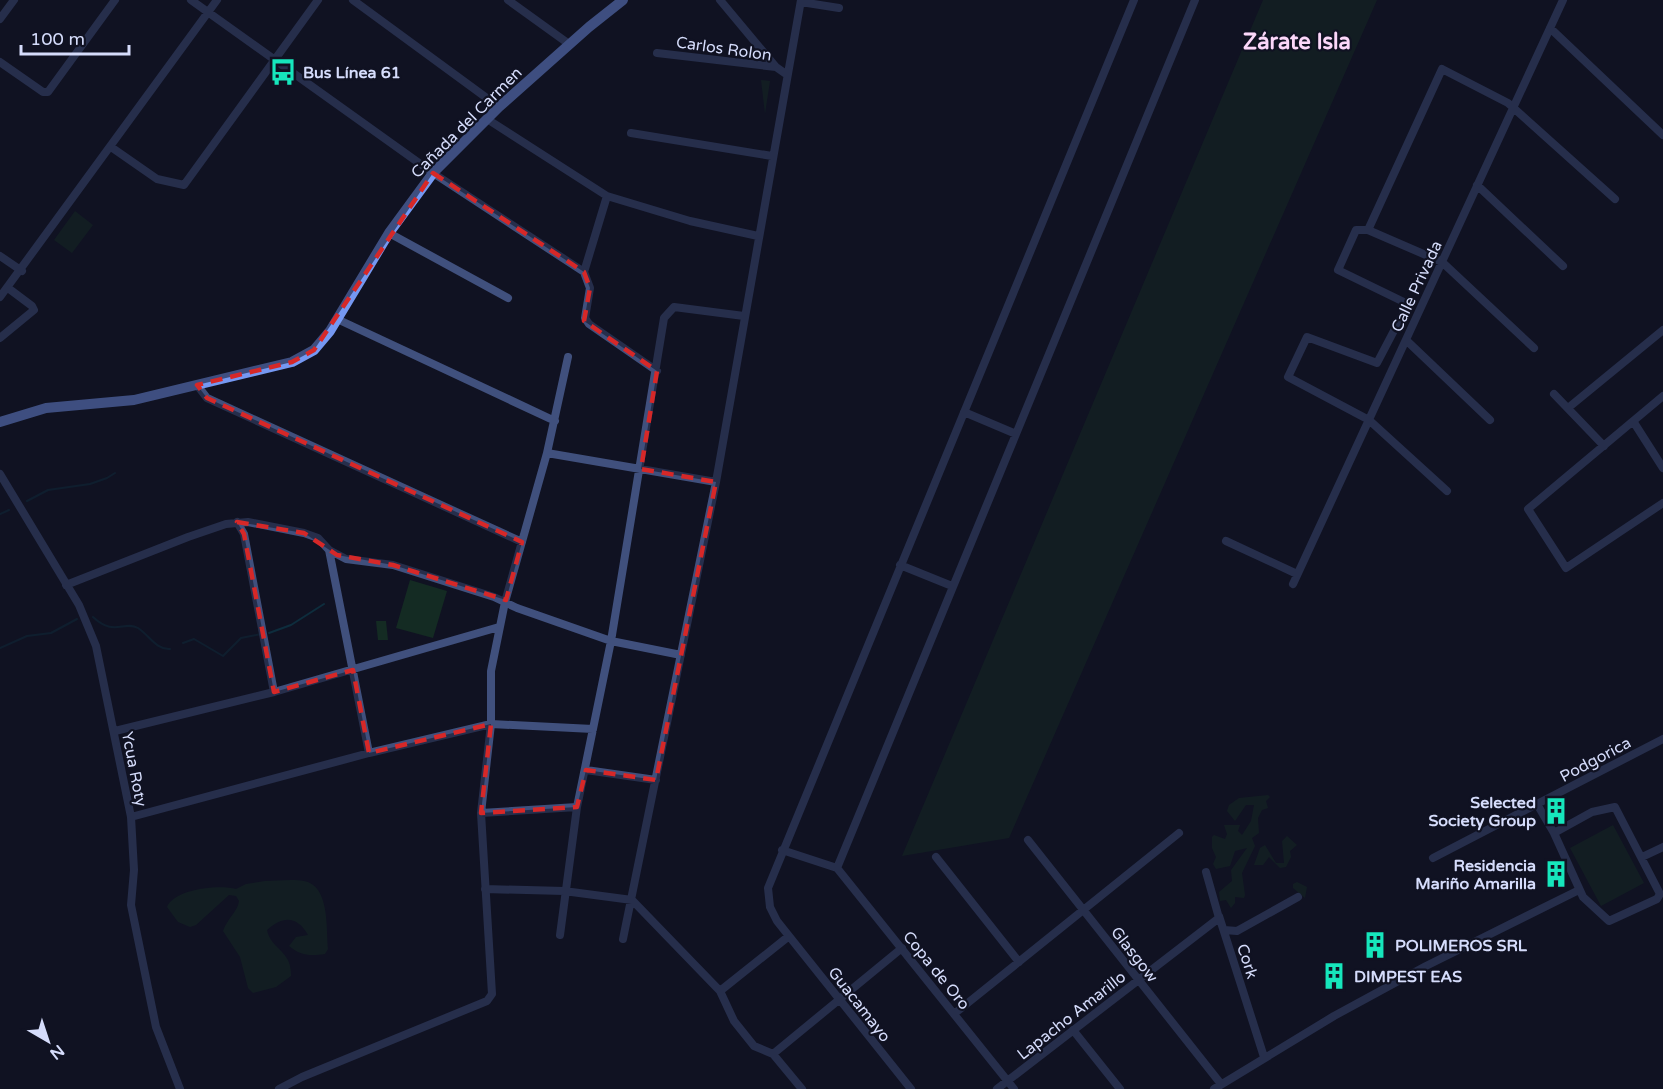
<svg xmlns="http://www.w3.org/2000/svg" width="1663" height="1089" font-family="'Varela Round',sans-serif">
<rect width="100%" height="100%" fill="#101222"/>
<path fill="#142b23" d="M 1263,0 L 1377,0 L 1009,838 L 902,856 Z
M 761,80 L 770,81 L 765,114 Z
M 75,211 L 93,225 L 72,253 L 54,240 Z
M 410,580 L 447,591 L 433,638 L 396,628 Z
M 376,621 L 386,621 L 388,640 L 378,640 Z
M 1268,795 L 1270,797 L 1266,801 L 1268,808 L 1262,810 L 1258,818 L 1259,833 L 1252,838 L 1255,846 L 1242,873 L 1245,895 L 1244,898 L 1235,897 L 1235,903 L 1231,908 L 1226,900 L 1220,901 L 1219,892 L 1232,881 L 1231,870 L 1247,848 L 1235,851 L 1230,866 L 1216,869 L 1213,864 L 1216,857 L 1212,848 L 1212,837 L 1214,835 L 1225,839 L 1227,834 L 1224,825 L 1240,825 L 1238,831 L 1242,835 L 1251,821 L 1254,805 L 1246,805 L 1235,821 L 1227,811 L 1229,805 L 1239,798 Z
M 1613,825 L 1644,883 L 1601,906 L 1570,848 Z
M 1287,836 L 1297,845 L 1290,851 L 1291,857 L 1286,867 L 1280,868 L 1269,857 L 1263,865 L 1254,865 L 1260,848 L 1265,845 L 1276,863 L 1284,863 L 1282,841 Z
M 265,881 C 277,881 292,879 304,881 C 330,886 326,928 328,949 L 325,954 C 310,956 301,956 289,946 L 296,937 L 308,935 C 297,915 282,916 267,930 C 271,950 292,950 291,976 L 276,987 L 253,993 L 248,988 L 240,957 L 223,931 C 227,919 238,911 239,901 L 236,896 L 229,895 L 196,925 L 190,927 L 178,922 L 167,907 C 174,889 219,884 236,889 L 246,884 Z
M 1297,882 L 1307,887 L 1305,898 L 1293,888 L 1293,884 Z"/>
<g fill="none" stroke-linecap="round" stroke-linejoin="round">
<path stroke="#0e2d3d" stroke-width="2" d="M 27,501 L 48,490 L 90,484 L 107,478 L 115,473
M 0,514 L 9,510
M 93,617 C 114,637 124,620 138,628 C 149,635 156,650 170,649
M 269,633 L 291,625 L 324,604
M 183,643 L 194,639 L 223,656 L 241,638 L 261,634
M 0,648 L 27,636 L 51,633 L 77,619"/>
<path stroke="#40507d" stroke-width="8" d="M 191,0 L 433,173 L 584,272 L 590,288 L 585,318 L 589,324 L 657,371
M 353,0 L 499,107
M 508,0 L 569,44
M 720,0 L 776,67
M 801,2 L 839,8
M 0,19 L 14,0
M 1550,28 L 1663,135
M 657,53 L 776,67 L 786,74
M 0,62 L 43,92 L 48,92 L 115,0
M 487,119 L 607,196 L 690,221 L 758,236
M 631,133 L 772,156
M 111,147 L 157,179 L 184,185 L 318,0
M 1477,185 L 1563,266
M 1368,230 L 1442,69 L 1508,103 L 1615,199
M 389,233 L 508,298
M 0,256 L 22,271
M 584,272 L 607,196
M 0,297 L 217,0
M 337,319 L 555,421
M 0,338 L 34,310 L 32,306 L 8,288
M 1406,340 L 1490,420
M 197,385 L 207,398 L 522,542
M 1554,394 L 1604,446
M 1663,396 L 1528,509 L 1566,568 L 1663,503
M 1568,408 L 1663,330
M 964,412 L 1016,434
M 1633,421 L 1663,468
M 547,453 L 716,482
M 0,474 L 79,605 L 96,646 L 131,817 L 134,870 L 131,905 L 156,1027 L 180,1089
M 1447,491 L 1369,420 L 1288,377 L 1307,337 L 1377,363 L 1408,304 L 1338,270 L 1356,230 L 1368,230 L 1442,262 L 1534,348
M 237,522 L 244,534 L 274,692
M 1226,541 L 1297,574
M 329,550 L 369,753
M 900,565 L 952,586
M 1293,584 L 1563,0
M 66,585 L 188,537 L 226,524 L 248,522 L 304,533 L 318,538 L 329,550 L 346,559 L 393,565 L 494,597 L 517,608 L 611,641 L 681,655
M 115,731 L 274,692 L 499,627
M 586,770 L 656,780
M 1615,807 L 1660,894 L 1657,899 L 1609,921 L 1583,897 L 1554,833 L 1592,812 Z
M 481,813 L 577,807
M 131,817 L 369,753 L 491,724 L 593,729
M 1554,833 L 1537,804 L 1663,739
M 1028,840 L 1221,1084
M 782,850 L 837,868
M 936,857 L 1019,962
M 1642,857 L 1663,847
M 1433,858 L 1537,804
M 837,868 L 1195,0
M 837,868 L 1014,1089
M 485,889 L 564,891 L 632,900 L 720,991 L 734,1021 L 754,1046 L 773,1054 L 802,1089
M 1219,916 L 1264,1057
M 1224,930 L 1237,931 L 1298,897
M 560,935 L 577,807 L 611,641 L 664,318 L 674,307 L 744,316
M 623,939 L 716,482 L 801,0
M 720,991 L 789,936
M 954,1014 L 1179,833
M 1073,1030 L 1120,1089
M 773,1054 L 902,948
M 279,1089 L 302,1077 L 487,1001 L 492,994 L 481,813 L 491,724 L 491,671 L 505,602 L 547,453 L 568,357
M 911,1089 L 777,921 L 770,907 L 768,888 L 1134,0
M 997,1089 L 1219,918 L 1206,872
M 1214,1089 L 1334,1016 L 1426,966 L 1579,890"/>
<path stroke="#7598f2" stroke-width="10" d="M 0,422 L 46,408 L 134,400 L 292,362 L 314,350 L 330,331 L 389,233 L 433,173 L 499,107 L 589,27 L 623,0"/>
</g>
<path d="M0 0H1663V1089H0ZM 433,173 L 584,272 L 590,288 L 584,321 L 657,371 L 641,469 L 716,482 L 656,780 L 586,770 L 577,807 L 481,813 L 491,724 L 369,753 L 353,670 L 274,692 L 244,534 L 237,522 L 304,533 L 337,555 L 393,565 L 506,600 L 522,542 L 207,398 L 197,385 L 292,362 L 314,350 Z" fill="#101222" fill-opacity=".55" fill-rule="evenodd"/>
<path fill="none" stroke="#d62828" stroke-width="4.5" stroke-dasharray="12 8" stroke-linejoin="round" d="M 433,173 L 584,272 L 590,288 L 584,321 L 657,371 L 641,469 L 716,482 L 656,780 L 586,770 L 577,807 L 481,813 L 491,724 L 369,753 L 353,670 L 274,692 L 244,534 L 237,522 L 304,533 L 337,555 L 393,565 L 506,600 L 522,542 L 207,398 L 197,385 L 292,362 L 314,350 Z"/>
<defs>
<symbol id="bus-bare" viewBox="-9 -9 18 18"><path d="M-5-6H5V4H4V6H2V4H-2V6H-4V4H-5ZM-3.5-4V0h7V-4ZM-3.5 1.2v1.5H-2V1.2ZM2 1.2v1.5H3.5V1.2Z" fill="#16e6bc" stroke="#101222" stroke-width="2.5" paint-order="stroke"/></symbol>
<symbol id="building-bare" viewBox="-9 -9 18 18"><path d="M-4-6H4V6H1V3H-1V6H-4ZM-2.5-4.3h1.7v1.8h-1.7ZM.8-4.3h1.7v1.8H.8ZM-2.5-1h1.7V.8h-1.7ZM.8-1h1.7V.8H.8Z" fill="#16e6bc" stroke="#101222" stroke-width="2.5" paint-order="stroke"/></symbol>
</defs>
<g fill-rule="evenodd">
<use href="#bus-bare" x="264" y="53" width="38" height="38"/>
<use href="#building-bare" x="1537" y="792" width="38" height="38"/>
<use href="#building-bare" x="1537" y="855" width="38" height="38"/>
<use href="#building-bare" x="1356" y="926" width="38" height="38"/>
<use href="#building-bare" x="1315" y="957" width="38" height="38"/>
</g>
<g text-anchor="middle" stroke-width="4.5" stroke-linejoin="round" paint-order="stroke">
<g font-size="16" fill="#d5dcfb" stroke="#101222">
<text transform="translate(724 48) rotate(8)" y="6">Carlos Rolon</text>
<text transform="translate(466 122) rotate(-45)" y="6">Cañada del Carmen</text>
<text transform="translate(1416 286) rotate(-65)" y="6">Calle Privada</text>
<text transform="translate(1595 759) rotate(-28)" y="6">Podgorica</text>
<text transform="translate(135 769) rotate(79)" y="6">Ycua Roty</text>
<text transform="translate(1135 954) rotate(52)" y="6">Glasgow</text>
<text transform="translate(1248 961) rotate(72)" y="6">Cork</text>
<text transform="translate(937 970) rotate(51)" y="6">Copa de Oro</text>
<text transform="translate(860 1004) rotate(52)" y="6">Guacamayo</text>
<text transform="translate(1071 1015) rotate(-38)" y="6">Lapacho Amarillo</text>
</g>
<g font-size="16" font-weight="bold" fill="#d5dcfb" stroke="#101222" text-anchor="start">
<text x="303" y="78">Bus Línea 61</text>
<text x="1536" y="808" text-anchor="end">Selected<tspan x="1536" dy="18">Society Group</tspan></text>
<text x="1536" y="871" text-anchor="end">Residencia<tspan x="1536" dy="18">Mariño Amarilla</tspan></text>
<text x="1395" y="951">POLIMEROS SRL</text>
<text x="1354" y="982">DIMPEST EAS</text>
</g>
<g font-size="22" font-weight="bold" fill="#fbd7f9" stroke="#101222">
<text x="1297" y="49">Zárate Isla</text>
</g>
</g>
<g transform="translate(48 1041) rotate(141)" stroke="#101222" stroke-width="4.5" paint-order="stroke">
<path d="M0-4.5L10 22L0 15L-10 22Z" fill="#d5dcfb"/>
<text y="-9" font-size="16" font-weight="bold" text-anchor="middle" fill="#d5dcfb">N</text>
</g>
<path d="M21 45v9h108v-9" fill="none" stroke="#d5dcfb" stroke-width="3"/>
<text x="30" y="45" font-size="18" fill="#d5dcfb" stroke="#101222" stroke-width="4.5" paint-order="stroke">100 m</text>
</svg>
